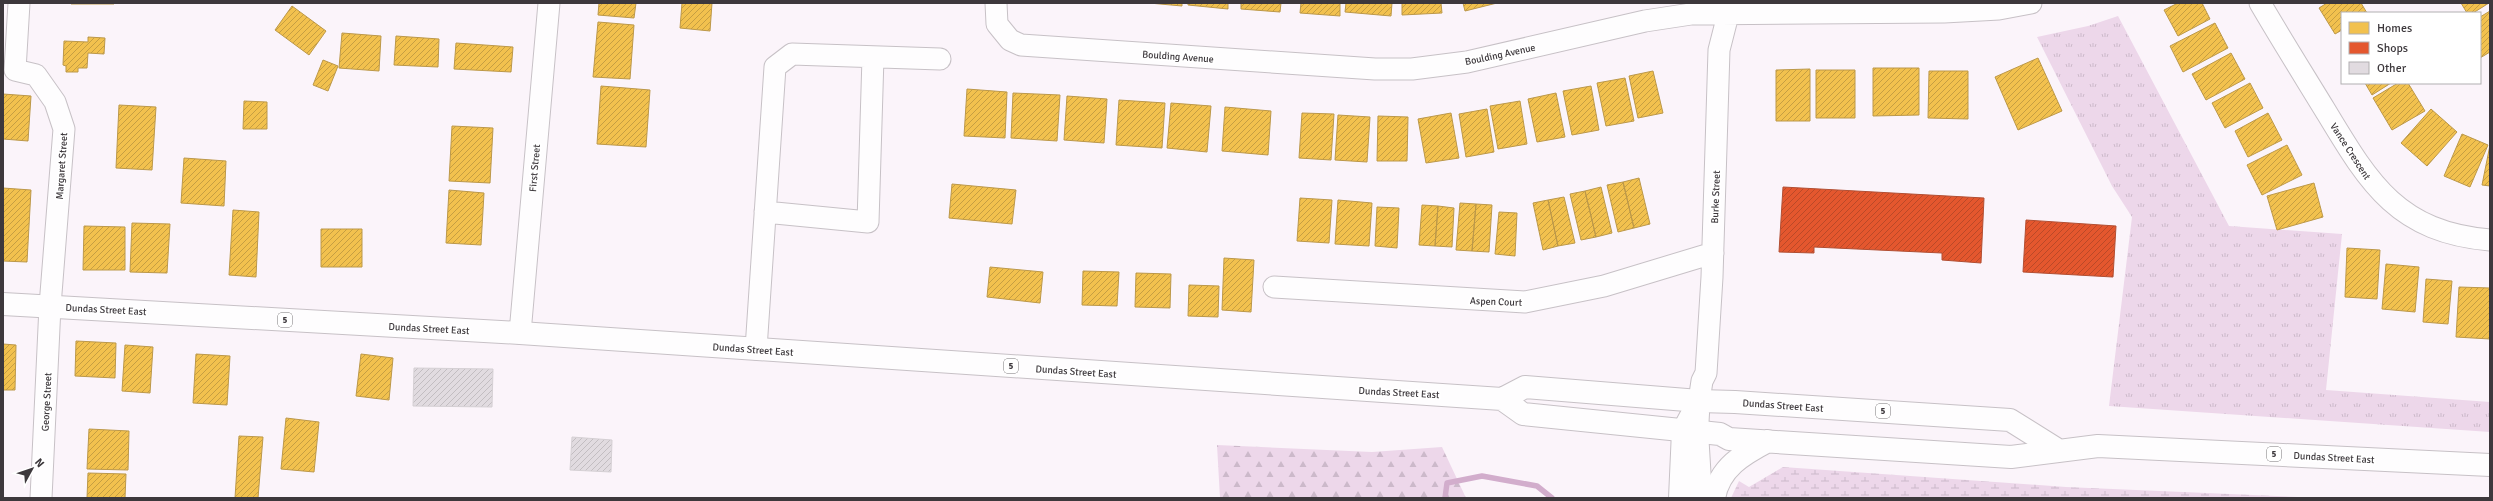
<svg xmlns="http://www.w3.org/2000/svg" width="2493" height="501" font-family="Signika,sans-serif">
<defs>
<pattern id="grass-tufts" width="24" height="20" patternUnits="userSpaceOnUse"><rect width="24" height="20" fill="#edd7ea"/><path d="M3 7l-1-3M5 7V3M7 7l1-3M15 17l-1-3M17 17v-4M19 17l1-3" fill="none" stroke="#ccb9ca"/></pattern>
<pattern id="forest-firs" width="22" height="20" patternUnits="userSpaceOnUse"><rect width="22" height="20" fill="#edd7ea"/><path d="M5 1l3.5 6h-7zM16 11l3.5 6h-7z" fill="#ccb9ca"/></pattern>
<pattern id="wetland-marsh" width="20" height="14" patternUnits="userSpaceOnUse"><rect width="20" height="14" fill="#edd7ea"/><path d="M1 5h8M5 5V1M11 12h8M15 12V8" fill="none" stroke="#ccb9ca"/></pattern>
<pattern id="homes-hatch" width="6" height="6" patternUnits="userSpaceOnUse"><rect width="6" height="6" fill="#f2c14e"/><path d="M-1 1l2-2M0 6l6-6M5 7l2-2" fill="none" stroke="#c59e42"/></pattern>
<pattern id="shops-hatch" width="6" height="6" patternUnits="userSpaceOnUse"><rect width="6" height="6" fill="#e4572e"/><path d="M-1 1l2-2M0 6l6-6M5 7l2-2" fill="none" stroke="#ba4928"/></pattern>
<pattern id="building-hatch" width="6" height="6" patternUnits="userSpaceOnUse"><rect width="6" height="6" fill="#e1dbe0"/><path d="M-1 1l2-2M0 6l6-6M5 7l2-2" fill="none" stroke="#c2bdc1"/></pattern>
</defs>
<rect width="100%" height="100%" fill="#fbf4fa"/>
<path fill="url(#grass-tufts)" d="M 2118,16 L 2229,226 L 2342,234 L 2326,390 L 2490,402 L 2490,432 L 2109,406 L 2132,217 L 2112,186 L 2037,37 L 2088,26 Z"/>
<path fill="url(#forest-firs)" d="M 1217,445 L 1372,452 L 1442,447 L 1466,498 L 1220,498 Z"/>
<path fill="url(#wetland-marsh)" d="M 1783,467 L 2066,487 L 2321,498 L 1731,498 L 1739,481 L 1749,487 Z"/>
<path fill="url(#homes-hatch)" stroke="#bc9849" d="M 71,3 L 114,3 L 114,4 L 71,4 Z
M 599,3 L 636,3 L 634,18 L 598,15 Z
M 682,3 L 712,3 L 710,31 L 680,28 Z
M 1149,3 L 1182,3 L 1182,6 Z
M 1188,3 L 1228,3 L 1228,9 L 1188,5 Z
M 1241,3 L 1281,3 L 1280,12 L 1241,9 Z
M 1301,3 L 1340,3 L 1340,16 L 1300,13 Z
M 1346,3 L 1392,3 L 1391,16 L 1345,12 Z
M 1402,3 L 1441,3 L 1442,13 L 1402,15 Z
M 1463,3 L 1497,3 L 1465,11 Z
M 2178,3 L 2202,3 L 2210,19 L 2178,36 L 2164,10 Z
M 2327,3 L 2361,3 L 2367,13 L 2342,13 L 2342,30 L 2335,34 L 2319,8 Z
M 2461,3 L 2489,3 L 2473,13 L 2467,13 Z
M 292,6 L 326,31 L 309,55 L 275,30 Z
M 2490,11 L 2490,52 L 2480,58 L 2480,17 Z
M 598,22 L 634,25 L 630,79 L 593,77 Z
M 2215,23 L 2228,48 L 2183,72 L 2170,46 Z
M 342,33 L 381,36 L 379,71 L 339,68 Z
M 396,36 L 439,39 L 438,67 L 394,65 Z
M 88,37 L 105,38 L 104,54 L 88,53 L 87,68 L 78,68 L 78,72 L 66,72 L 66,66 L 63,65 L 64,41 L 88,42 Z
M 456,43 L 513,47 L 511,72 L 454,69 Z
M 2231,53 L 2245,79 L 2206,100 L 2192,74 Z
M 2038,58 L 2062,111 L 2018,130 L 1995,77 Z
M 323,60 L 338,66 L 328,91 L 313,85 Z
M 1873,68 L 1919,68 L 1919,115 L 1873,116 Z
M 1810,69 L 1810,121 L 1776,121 L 1776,70 Z
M 1816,70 L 1855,70 L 1855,118 L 1816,118 Z
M 1653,71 L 1663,113 L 1638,118 L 1629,76 Z
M 1929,71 L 1968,71 L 1968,119 L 1928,118 Z
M 1625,78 L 1634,121 L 1606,126 L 1597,83 Z
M 2250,83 L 2263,108 L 2225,128 L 2212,103 Z
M 2365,83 L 2391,83 L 2372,95 Z
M 2398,83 L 2408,83 L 2425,111 L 2392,130 L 2373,98 Z
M 601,86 L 650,90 L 646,147 L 597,144 Z
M 1591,86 L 1599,130 L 1572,135 L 1563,91 Z
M 967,89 L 1007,92 L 1005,138 L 964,136 Z
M 1013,93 L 1060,95 L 1057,141 L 1011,138 Z
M 1556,93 L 1565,137 L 1537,142 L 1528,99 Z
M 3,94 L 31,96 L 28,141 L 3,139 Z
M 1067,96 L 1107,99 L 1104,143 L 1064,140 Z
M 1119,100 L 1165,103 L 1162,148 L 1116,145 Z
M 244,101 L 267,102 L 267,129 L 243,129 Z
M 1520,101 L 1527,144 L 1498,149 L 1490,106 Z
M 1171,103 L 1211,106 L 1207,152 L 1167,148 Z
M 119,105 L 156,107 L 152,170 L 116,168 Z
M 1225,107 L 1271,111 L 1268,155 L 1222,151 Z
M 1487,109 L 1494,152 L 1466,157 L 1459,114 Z
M 2431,109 L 2457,132 L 2427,166 L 2401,143 Z
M 1302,113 L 1334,114 L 1331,160 L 1299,158 Z
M 1451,113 L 1459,158 L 1426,163 L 1418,119 Z
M 2268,113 L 2282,140 L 2248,157 L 2235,131 Z
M 1338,115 L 1370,117 L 1367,162 L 1335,160 Z
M 1378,116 L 1408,117 L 1407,161 L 1377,161 Z
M 452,126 L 493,128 L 490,183 L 449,181 Z
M 2462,134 L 2488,145 L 2470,187 L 2444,176 Z
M 2287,145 L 2302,175 L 2262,195 L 2247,165 Z
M 2490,145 L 2490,186 L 2482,185 Z
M 184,158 L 226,161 L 224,206 L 181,203 Z
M 1639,178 L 1650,224 L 1634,228 L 1623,182 Z
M 1623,182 L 1634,228 L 1618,232 L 1607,185 Z
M 2314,183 L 2323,217 L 2277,230 L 2267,196 Z
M 952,184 L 1016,190 L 1012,224 L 949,218 Z
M 1601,187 L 1612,233 L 1596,237 L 1585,191 Z
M 3,188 L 31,190 L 27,262 L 3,261 Z
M 449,190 L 484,193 L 481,245 L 446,243 Z
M 1585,191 L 1596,237 L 1581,240 L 1570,194 Z
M 1564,197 L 1575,243 L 1558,246 L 1548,200 Z
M 1300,198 L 1332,200 L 1329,243 L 1297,241 Z
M 1338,200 L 1372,203 L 1369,246 L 1335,244 Z
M 1548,200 L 1558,246 L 1543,250 L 1533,203 Z
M 1460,203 L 1476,204 L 1472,251 L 1456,250 Z
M 1476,204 L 1492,205 L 1489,252 L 1472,251 Z
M 1422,205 L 1438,206 L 1435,246 L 1419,245 Z
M 1438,206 L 1454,208 L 1452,247 L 1435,246 Z
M 1377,207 L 1399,208 L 1397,248 L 1375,246 Z
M 233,210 L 259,212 L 256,277 L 229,275 Z
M 1499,212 L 1517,213 L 1515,256 L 1495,254 Z
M 132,223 L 170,224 L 167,273 L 130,272 Z
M 84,226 L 125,227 L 125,270 L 83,270 Z
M 321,229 L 362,229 L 362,267 L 321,267 Z
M 2347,248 L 2380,250 L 2377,299 L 2345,297 Z
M 1224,258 L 1254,260 L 1251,312 L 1222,310 Z
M 2386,264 L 2419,267 L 2415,312 L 2382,309 Z
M 990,267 L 1043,272 L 1040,303 L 987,297 Z
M 1083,271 L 1119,272 L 1117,306 L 1082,305 Z
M 1136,273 L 1171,274 L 1170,308 L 1135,307 Z
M 2426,279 L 2452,281 L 2448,324 L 2423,322 Z
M 1189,285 L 1219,286 L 1218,317 L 1188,316 Z
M 2459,287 L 2490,288 L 2490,339 L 2456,337 Z
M 76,341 L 116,343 L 115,378 L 75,376 Z
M 3,344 L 16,345 L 15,390 L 3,390 Z
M 125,345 L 153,347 L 150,393 L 122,391 Z
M 196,354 L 230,356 L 227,405 L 193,403 Z
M 361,354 L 393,358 L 389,400 L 356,396 Z
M 286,418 L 319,422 L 314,472 L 281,469 Z
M 89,429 L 129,431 L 128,470 L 87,469 Z
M 239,436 L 263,437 L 258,498 L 235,498 Z
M 88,473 L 126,474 L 125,498 L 87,498 Z"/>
<path fill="url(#shops-hatch)" stroke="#b24e32" d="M 1783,187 L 1984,198 L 1981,263 L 1942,260 L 1942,253 L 1814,247 L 1814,253 L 1779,252 Z
M 2026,220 L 2116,226 L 2113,277 L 2023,272 Z"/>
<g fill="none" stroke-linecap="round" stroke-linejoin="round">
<path stroke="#d2adcc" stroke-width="5.5" d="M 1445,498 L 1447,483 L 1482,476 L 1537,486 L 1552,498"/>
</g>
<path fill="url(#building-hatch)" stroke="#d5d0d4" d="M 414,368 L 493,369 L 492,407 L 413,406 Z
M 572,437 L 612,440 L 611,472 L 570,470 Z"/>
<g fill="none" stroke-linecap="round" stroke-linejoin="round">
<defs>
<path id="street" d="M 19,3 L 15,70 L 36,75 L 55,102 L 64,129 L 50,306 L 41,498
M 996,3 L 997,24 L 1010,40 L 1021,45 L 1375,69 L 1412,69 L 1467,62 L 1645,21 L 1691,14 L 1944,12 L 1999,9 L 2031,3
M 2260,3 C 2281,39 2303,74 2325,110 C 2369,183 2397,232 2490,240
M 765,212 L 868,222 L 873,57
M 1274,287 L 1525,302 L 1604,286 L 1713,253
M 520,333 L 549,3
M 756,349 L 775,67 L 792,54 L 940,59
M 1699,401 L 1702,381 L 1706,373 L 1712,277 L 1719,50 L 1731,3"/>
<path id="secondary" d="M 1698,413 L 1697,432 L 1701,498
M 1680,498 L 1683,431 L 1699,401"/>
<path id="primary" d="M 3,304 L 520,333 L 1502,399 L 1525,387 L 1699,401 L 1735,402 L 2010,420 L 2058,450
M 1502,399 L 1523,414 L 1720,434 L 1729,439 L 2011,457 L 2098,446 L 2490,465
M 1714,498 C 1719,468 1743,454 1768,441"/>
</defs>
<use href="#street" stroke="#c7c1c6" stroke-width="23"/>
<use href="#secondary" stroke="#c7c1c6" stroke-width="24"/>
<use href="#primary" stroke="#c7c1c6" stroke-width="24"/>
<use href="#street" stroke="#fefdfe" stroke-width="21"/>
<use href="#secondary" stroke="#fefdfe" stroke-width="22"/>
<use href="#primary" stroke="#fefdfe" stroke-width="22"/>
</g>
<g text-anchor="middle" stroke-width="4" stroke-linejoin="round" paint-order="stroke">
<g fill="#fff" stroke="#777476" stroke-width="1">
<rect x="278" y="313" width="14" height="14" rx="3"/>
<rect x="1004" y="359" width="14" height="14" rx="3"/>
<rect x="1876" y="404" width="14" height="14" rx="3"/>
<rect x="2267" y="447" width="14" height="14" rx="3"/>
</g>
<g font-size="9" font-weight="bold" fill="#3d383c">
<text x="285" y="323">5</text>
<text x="1011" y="369">5</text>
<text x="1883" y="414">5</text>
<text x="2274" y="457">5</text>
</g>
<g font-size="10" fill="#3d383c" stroke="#fff">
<text transform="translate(1500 54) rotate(-12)" y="4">Boulding Avenue</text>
<text transform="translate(1178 56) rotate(4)" y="4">Boulding Avenue</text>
<text transform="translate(2351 151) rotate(57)" y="4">Vance Crescent</text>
<text transform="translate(61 166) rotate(-86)" y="4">Margaret Street</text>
<text transform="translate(534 168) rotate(-85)" y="4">First Street</text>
<text transform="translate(1715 197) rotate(-88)" y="4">Burke Street</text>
<text transform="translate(1496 301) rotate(2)" y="4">Aspen Court</text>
<text transform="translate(106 309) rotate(3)" y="4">Dundas Street East</text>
<text transform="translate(429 328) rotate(3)" y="4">Dundas Street East</text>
<text transform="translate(753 349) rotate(4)" y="4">Dundas Street East</text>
<text transform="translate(1076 371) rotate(4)" y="4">Dundas Street East</text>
<text transform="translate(1399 392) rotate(3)" y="4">Dundas Street East</text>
<text transform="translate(46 402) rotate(-87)" y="4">George Street</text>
<text transform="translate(1783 405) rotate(4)" y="4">Dundas Street East</text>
<text transform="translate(2334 457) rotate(3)" y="4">Dundas Street East</text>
</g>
</g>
<rect width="2493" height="501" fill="none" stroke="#3d383c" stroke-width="8"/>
<rect x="2341" y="12" width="140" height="72" fill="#ffffff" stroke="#b1afb1"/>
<rect x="2349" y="22" width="20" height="12" fill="#f2c14e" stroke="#b1afb1"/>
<text x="2377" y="32" font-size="12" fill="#3d383c">Homes</text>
<rect x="2349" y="42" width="20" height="12" fill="#e4572e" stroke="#b1afb1"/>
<text x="2377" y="52" font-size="12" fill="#3d383c">Shops</text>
<rect x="2349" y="62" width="20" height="12" fill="#e1dbe0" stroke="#b1afb1"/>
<text x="2377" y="72" font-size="12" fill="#3d383c">Other</text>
<g transform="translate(32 469) rotate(50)" stroke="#ffffff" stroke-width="3" paint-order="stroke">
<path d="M0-3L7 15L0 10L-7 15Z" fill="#3d383c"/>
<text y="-6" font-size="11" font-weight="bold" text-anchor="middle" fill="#3d383c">N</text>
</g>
</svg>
